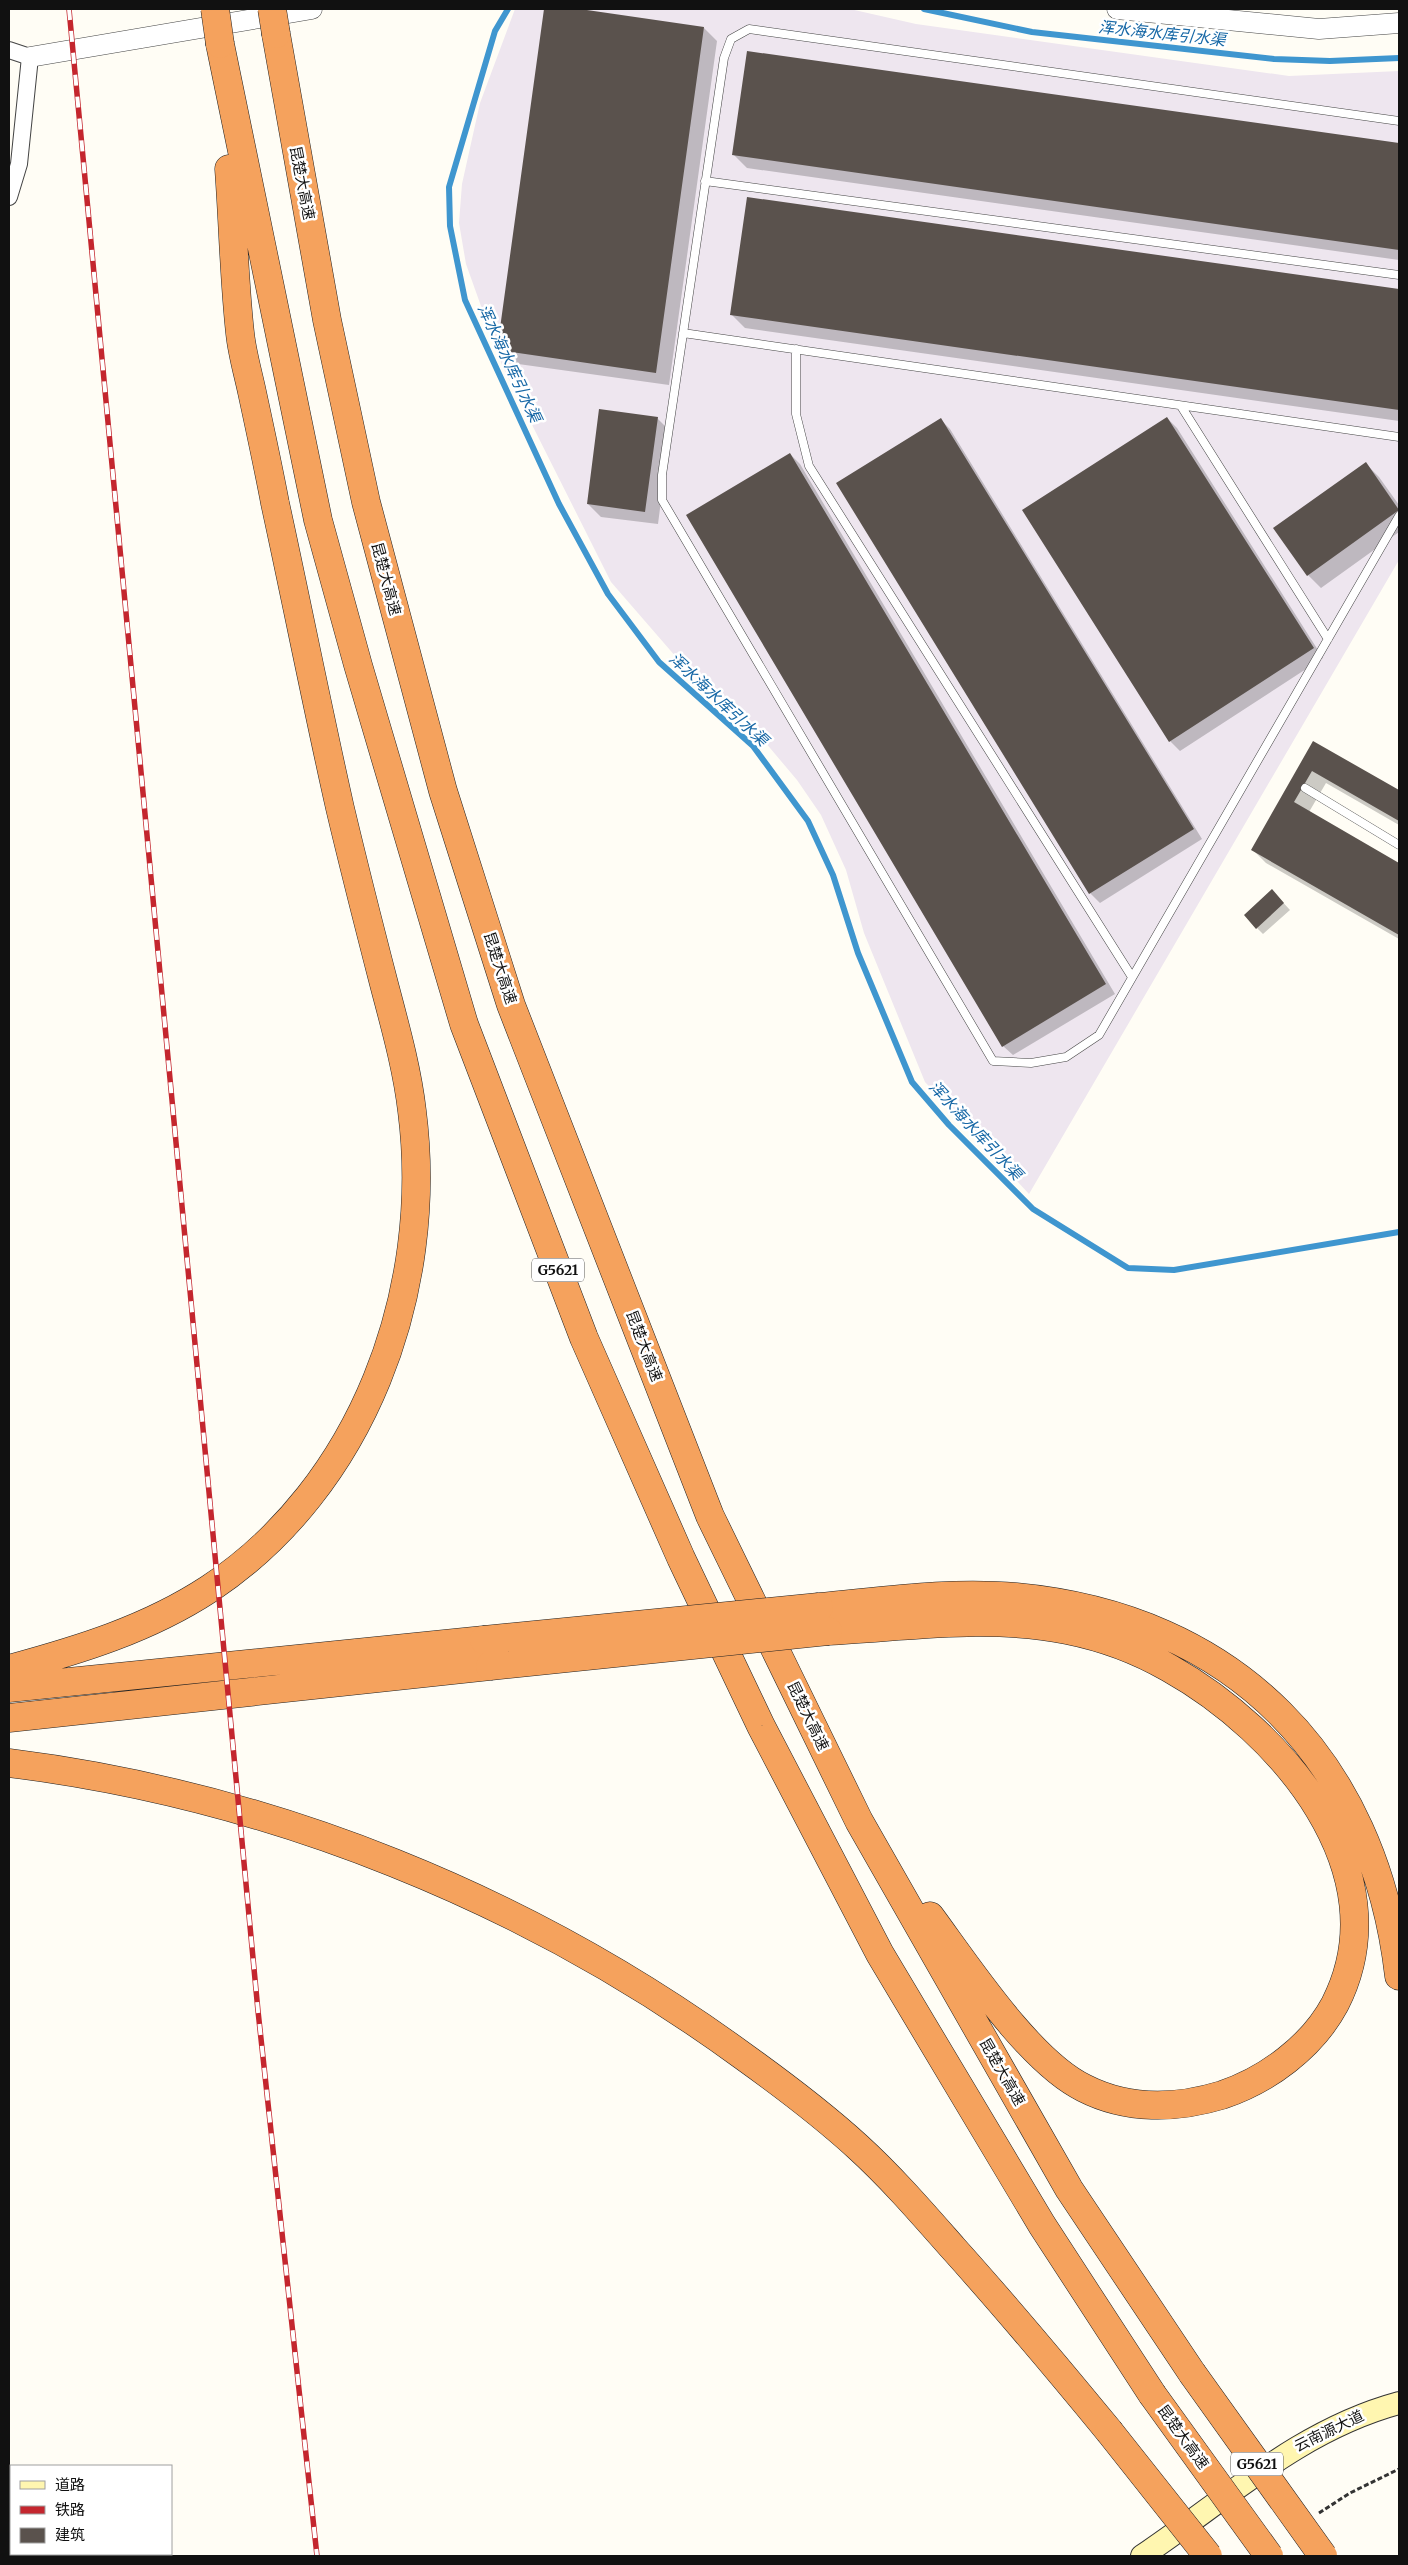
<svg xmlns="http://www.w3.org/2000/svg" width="1408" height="2565" font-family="Merriweather,'Noto Sans SC',serif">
<rect width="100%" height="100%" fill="#fffdf5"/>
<path fill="#eee6ef" d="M 515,9 L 850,9 L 916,24 L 1289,76 L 1399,71 L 1399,560 L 1029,1194 L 925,1082 L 864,933 L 846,870 L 821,815 L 797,780 L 759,735 L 683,665 L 611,582 L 502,365 L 466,264 L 459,223 L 462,184 L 480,103 Z"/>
<path fill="#0003" d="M 545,9 L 571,9 L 704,28 L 717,41 L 669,385 L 511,363 L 498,350 Z
M 748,52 L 1399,145 L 1399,260 L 747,168 L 734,155 Z
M 748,198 L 1399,291 L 1399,421 L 745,328 L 732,315 Z
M 657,418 L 670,431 L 658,524 L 601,517 L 588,504 Z
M 1167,418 L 1177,428 L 1323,658 L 1180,751 L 1170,741 Z
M 940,419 L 950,429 L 1202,839 L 1100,903 L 1090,893 Z
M 790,454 L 800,464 L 1115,994 L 1013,1055 L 1003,1046 Z
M 1366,464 L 1379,477 L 1399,505 L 1399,532 L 1321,588 L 1308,575 Z
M 1314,743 L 1399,792 L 1399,825 L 1326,783 L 1309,812 L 1399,864 L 1399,939 L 1266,863 L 1253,850 Z
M 1278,897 L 1290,910 L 1263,934 L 1257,928 Z"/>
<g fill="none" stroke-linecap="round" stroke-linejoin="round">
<path stroke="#3f96cf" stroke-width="6" d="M 508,9 L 495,31 L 449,187 L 450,226 L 465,300 L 559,504 L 608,594 L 659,662 L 753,746 L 808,821 L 833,875 L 858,953 L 912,1082 L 949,1125 L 1033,1209 L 1128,1268 L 1174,1270 L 1399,1232
M 924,9 L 1032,32 L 1274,59 L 1330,61 L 1399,58"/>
</g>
<path fill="#5a524d" d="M 544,9 L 580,9 L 704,27 L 656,373 L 497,350 Z
M 747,51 L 1399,143 L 1399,250 L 732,155 Z
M 747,197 L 1399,289 L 1399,410 L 730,315 Z
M 599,409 L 658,417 L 645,512 L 587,504 Z
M 1167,417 L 1314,648 L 1169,742 L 1022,510 Z
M 941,418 L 1194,829 L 1089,894 L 836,483 Z
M 790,453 L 1106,984 L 1002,1047 L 686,515 Z
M 1366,462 L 1399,510 L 1307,576 L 1273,528 Z
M 1313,741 L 1399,790 L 1399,821 L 1312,771 L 1294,802 L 1399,863 L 1399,935 L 1251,850 Z
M 1272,889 L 1284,903 L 1256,929 L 1244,915 Z"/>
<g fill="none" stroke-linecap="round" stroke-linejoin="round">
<defs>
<path id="service" d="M 1399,121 L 749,29 L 731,39 L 724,58 L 662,475 L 662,500 L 993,1061 L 1031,1063 L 1066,1057 L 1099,1035 L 1399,516
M 705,181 L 1399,275
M 683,333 L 1399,437
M 796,349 L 796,414 L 809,466 L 1132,977
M 1181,406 L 1328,639
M 1305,788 L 1399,845"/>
<path id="minor" d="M 9,50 L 30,57 L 19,164 L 9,197"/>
<path id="tertiary" d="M 1117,9 L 1319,29 L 1399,23
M 30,57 L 312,9"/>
<path id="secondary" d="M 1142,2556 C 1226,2500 1299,2430 1399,2403"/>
<path id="motorway" d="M 276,34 L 327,320 L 366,502 L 443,791 L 511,1005 L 710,1516 L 859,1821 L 1069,2189 L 1192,2373
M 220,44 L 318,520 L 358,665 L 464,1024 L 584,1338 L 681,1558 L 761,1726 L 880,1954 L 1042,2225 L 1152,2394
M 819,1607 C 884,1601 950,1591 1016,1597 C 1234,1617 1374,1760 1399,1976
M 828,1631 C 906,1627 989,1614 1067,1630 C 1102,1637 1138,1650 1169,1668 C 1280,1730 1403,1871 1335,2004 C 1312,2047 1267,2080 1222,2095 C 1176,2109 1127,2110 1084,2088 C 1029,2061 967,1966 930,1916
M 9,1669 C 79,1650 148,1629 209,1589 C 363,1487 435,1291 412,1111 C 407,1068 395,1026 384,984 C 369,926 354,867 340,808 C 317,706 297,604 275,503 C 268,466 260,429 252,392 C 248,373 242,353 240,333 C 234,279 233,223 229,169
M 9,1688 L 484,1640
M 9,1718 L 490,1666
M 9,1763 C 273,1796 528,1899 743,2056 C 782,2084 822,2114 858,2147 C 892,2178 923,2214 953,2248 C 1007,2308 1058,2369 1109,2431"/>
</defs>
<use href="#service" stroke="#444" stroke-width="9"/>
<use href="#minor" stroke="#444" stroke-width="18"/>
<use href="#tertiary" stroke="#444" stroke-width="21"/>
<use href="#secondary" stroke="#333" stroke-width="24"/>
<use href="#motorway" stroke="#222" stroke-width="29"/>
<path stroke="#333" stroke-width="3" stroke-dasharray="5 2.5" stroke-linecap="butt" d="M 1319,2513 L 1350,2493 L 1399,2469"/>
<use href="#service" stroke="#fff" stroke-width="8"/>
<use href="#minor" stroke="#fff" stroke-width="16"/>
<use href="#tertiary" stroke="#fff" stroke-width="20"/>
<use href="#secondary" stroke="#fff6b0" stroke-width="22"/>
<use href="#motorway" stroke="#f5a25d" stroke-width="28"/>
<defs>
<path id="rail" d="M 69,9 L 258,2011 L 317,2556"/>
</defs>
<use href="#rail" stroke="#c4262e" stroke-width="5.5"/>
<use href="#rail" stroke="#fff" stroke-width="4" stroke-dasharray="11" stroke-linecap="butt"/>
<defs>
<path id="motorway-bridge" d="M 215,9 L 220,44
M 272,9 L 276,34
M 484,1640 L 819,1607
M 490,1666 L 828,1631
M 1192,2373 L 1323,2556
M 1152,2394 L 1269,2556
M 1109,2431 L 1208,2556"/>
</defs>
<use href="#motorway-bridge" stroke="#222" stroke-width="29" stroke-linecap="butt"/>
<use href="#motorway-bridge" stroke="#f5a25d" stroke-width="28"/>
</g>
<g text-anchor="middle" stroke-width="5" stroke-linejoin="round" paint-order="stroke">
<g fill="#fff" stroke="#585858" stroke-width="1">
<rect x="532" y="1258.5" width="52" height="23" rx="4"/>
<rect x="1231" y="2452.5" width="52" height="23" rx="4"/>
</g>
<g font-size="14" font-weight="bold" fill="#111">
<text x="558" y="1275">G5621</text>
<text x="1257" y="2469">G5621</text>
</g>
<g font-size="15" fill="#111" stroke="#fff">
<text transform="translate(302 183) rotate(79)" y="5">昆楚大高速</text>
<text transform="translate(386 579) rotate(75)" y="5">昆楚大高速</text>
<text transform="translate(500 968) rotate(72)" y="5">昆楚大高速</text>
<text transform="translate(644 1346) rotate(69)" y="5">昆楚大高速</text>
<text transform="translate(808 1716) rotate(64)" y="5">昆楚大高速</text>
<text transform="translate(1002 2072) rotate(60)" y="5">昆楚大高速</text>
<text transform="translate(1329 2431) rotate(-26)" y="5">云南源大道</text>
<text transform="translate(1183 2437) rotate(54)" y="5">昆楚大高速</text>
</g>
<g font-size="16" font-style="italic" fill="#1768a6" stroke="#fff">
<text transform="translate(1162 33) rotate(6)" y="6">浑水海水库引水渠</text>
<text transform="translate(510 363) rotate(65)" y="6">浑水海水库引水渠</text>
<text transform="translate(719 699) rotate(43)" y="6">浑水海水库引水渠</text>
<text transform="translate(976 1130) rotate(47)" y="6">浑水海水库引水渠</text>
</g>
</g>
<rect width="1408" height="2565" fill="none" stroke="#111111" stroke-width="20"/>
<rect x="10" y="2465" width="162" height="90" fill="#ffffff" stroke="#a0a0a0"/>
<rect x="20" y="2481" width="25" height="8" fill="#fff6b0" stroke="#a0a0a0"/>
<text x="55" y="2490" font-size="15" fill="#111111">道路</text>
<rect x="20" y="2506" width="25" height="8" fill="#c4262e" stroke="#a0a0a0"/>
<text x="55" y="2515" font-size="15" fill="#111111">铁路</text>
<rect x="20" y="2528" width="25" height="15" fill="#5a524d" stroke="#a0a0a0"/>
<text x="55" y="2540" font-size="15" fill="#111111">建筑</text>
</svg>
